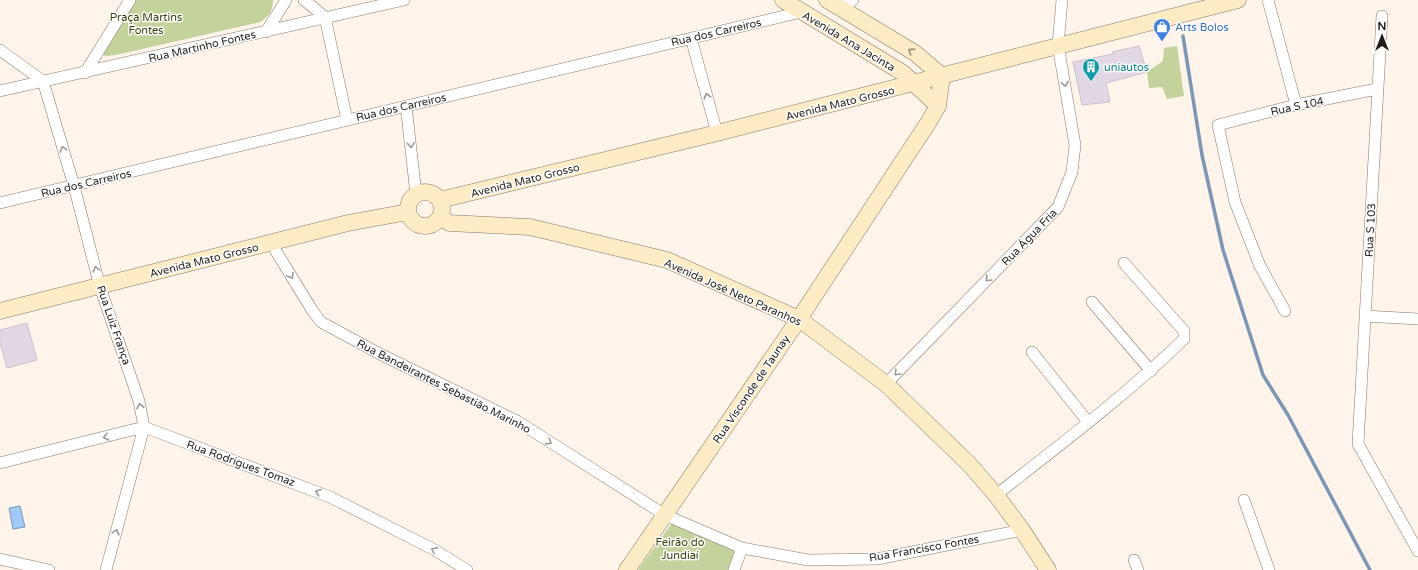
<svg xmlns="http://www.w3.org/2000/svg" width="1418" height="570" font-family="'Varela Round',sans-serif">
<rect width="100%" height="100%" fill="#fef4ea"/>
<path fill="#c3d39b" d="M 132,0 L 273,0 C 273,10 269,17 260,22 L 116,55 L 107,56 L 103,55 L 103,54 Z
M 1177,46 L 1184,96 L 1167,99 L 1162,87 L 1149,88 L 1147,72 L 1163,61 L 1164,48 Z
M 672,523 L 739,548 L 732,570 L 638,570 Z"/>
<path fill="#a1cafa" stroke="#7b96b6" d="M 20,506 L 25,527 L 13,529 L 9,508 Z"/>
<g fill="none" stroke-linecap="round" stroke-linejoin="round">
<path stroke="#7b96b6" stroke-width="3.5" d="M 1183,36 L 1202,155 L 1223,250 L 1263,375 L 1288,415 L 1370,570"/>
</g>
<path fill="#e2d7e5" stroke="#cbc1ce" d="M 1139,46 L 1147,72 L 1106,83 L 1110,102 L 1082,105 L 1073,62 L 1113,54 L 1112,52 Z
M 27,323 L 37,360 L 7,368 L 0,343 L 0,330 Z"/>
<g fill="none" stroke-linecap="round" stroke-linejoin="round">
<defs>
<path id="street" d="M 304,0 L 325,17 L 347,120
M 1268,0 L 1296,105
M 842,8 L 853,0
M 1382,16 L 1358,444 L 1418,551
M 266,32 L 286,0
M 691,38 L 717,133
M 0,50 L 43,81 L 74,186 L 100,287 L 139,401 L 144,427 L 106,570
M 85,73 L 130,0
M 0,91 L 404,0
M 406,106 L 416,194
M 0,203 L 801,12
M 271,243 L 312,310 L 321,322 L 380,354 L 517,421 L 665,515 L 742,548 L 808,560 L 877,559 L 1022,530
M 1092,302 L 1151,371
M 1285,311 L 1260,266 L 1235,202 L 1218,125 L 1296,105 L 1377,89
M 1365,316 L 1418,319
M 1032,352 L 1088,422
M 886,384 L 1058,207 L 1072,172 L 1075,145 L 1058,45 L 1062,0
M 0,463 L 144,427 L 330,497 L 433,549 L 467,570
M 996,495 C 1060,445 1125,396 1184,339 L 1184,331 L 1124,263
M 1244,500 L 1269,570
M 0,559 L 49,570
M 1134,560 L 1138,570
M 734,570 L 742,548"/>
<path id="secondary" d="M 783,0 L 903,73 L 938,106
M408 209a17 17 0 1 1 34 0a17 17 0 1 1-34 0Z
M 440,200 L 717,133 L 1238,0
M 440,216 L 449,223 L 530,227 L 667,260 L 799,319 L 886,384 L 969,464 L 996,495 L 1022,530 L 1048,570
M 0,311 L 348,223 L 408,212
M 627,570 L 799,319 L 928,123 L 938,106 L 942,76 L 915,53 L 827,0"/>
</defs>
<use href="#street" stroke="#82776c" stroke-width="12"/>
<use href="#secondary" stroke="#82776c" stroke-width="17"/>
<use href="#street" stroke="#fff" stroke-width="11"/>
<use href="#secondary" stroke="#feecc4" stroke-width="16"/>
</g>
<defs><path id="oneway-chevron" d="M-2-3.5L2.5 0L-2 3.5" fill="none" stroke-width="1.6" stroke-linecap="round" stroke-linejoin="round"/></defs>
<use stroke="#9b8f77" href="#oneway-chevron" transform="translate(911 51) rotate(-147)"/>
<g stroke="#9b9997">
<use href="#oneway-chevron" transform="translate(1065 84) rotate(80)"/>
<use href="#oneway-chevron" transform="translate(707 96) rotate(-105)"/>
<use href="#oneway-chevron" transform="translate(411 145) rotate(84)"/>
<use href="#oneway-chevron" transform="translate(63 149) rotate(-107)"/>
<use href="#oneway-chevron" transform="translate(96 269) rotate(-105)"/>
<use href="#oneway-chevron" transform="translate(291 276) rotate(59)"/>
<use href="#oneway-chevron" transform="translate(988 279) rotate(134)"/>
<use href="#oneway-chevron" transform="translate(897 373) rotate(134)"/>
<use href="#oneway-chevron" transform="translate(140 406) rotate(-101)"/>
<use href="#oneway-chevron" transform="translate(106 437) rotate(166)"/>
<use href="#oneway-chevron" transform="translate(549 442) rotate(32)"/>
<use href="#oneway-chevron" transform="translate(318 492) rotate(-160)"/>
<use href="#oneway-chevron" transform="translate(116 532) rotate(-75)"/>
<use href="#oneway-chevron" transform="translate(434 550) rotate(-151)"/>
</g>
<defs>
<symbol id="shop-pin" viewBox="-11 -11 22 30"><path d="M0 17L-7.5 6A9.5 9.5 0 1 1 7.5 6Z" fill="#3f7fe0" stroke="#fff"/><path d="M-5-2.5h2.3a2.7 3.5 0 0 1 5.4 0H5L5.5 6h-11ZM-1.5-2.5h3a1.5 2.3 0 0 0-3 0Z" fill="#fff"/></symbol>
<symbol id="building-pin" viewBox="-11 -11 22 30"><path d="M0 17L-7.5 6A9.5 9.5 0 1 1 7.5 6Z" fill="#0f9aa8" stroke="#fff"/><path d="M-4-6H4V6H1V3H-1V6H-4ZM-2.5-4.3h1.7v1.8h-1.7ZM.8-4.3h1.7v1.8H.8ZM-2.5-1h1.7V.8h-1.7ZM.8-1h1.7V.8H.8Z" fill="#fff"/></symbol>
</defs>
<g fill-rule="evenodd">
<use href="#shop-pin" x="1152" y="17" width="20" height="27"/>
<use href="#building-pin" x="1081" y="57" width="20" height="27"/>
</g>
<g text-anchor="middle" stroke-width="3" stroke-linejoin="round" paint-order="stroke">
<g font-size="11" fill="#354107" stroke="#fff">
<text x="146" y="21">Praça Martins<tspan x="146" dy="13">Fontes</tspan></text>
<text x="680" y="546">Feirão do<tspan x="680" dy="13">Jundiaí</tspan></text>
</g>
<g font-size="11" fill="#366cbe" stroke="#fff" text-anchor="start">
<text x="1175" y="31">Arts Bolos</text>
</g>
<g font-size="11" fill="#211d18" stroke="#fff">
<text transform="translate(716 32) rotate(-13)" y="4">Rua dos Carreiros</text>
<text transform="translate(849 41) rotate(31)" y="4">Avenida Ana Jacinta</text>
<text transform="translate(202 46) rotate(-13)" y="4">Rua Martinho Fontes</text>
<text transform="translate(840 103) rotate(-14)" y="4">Avenida Mato Grosso</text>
<text transform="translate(1297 106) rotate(-12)" y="4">Rua S 104</text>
<text transform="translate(401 107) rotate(-13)" y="4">Rua dos Carreiros</text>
<text transform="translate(525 180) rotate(-14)" y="4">Avenida Mato Grosso</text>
<text transform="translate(86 183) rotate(-13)" y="4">Rua dos Carreiros</text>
<text transform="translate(1370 230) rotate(-87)" y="4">Rua S 103</text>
<text transform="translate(1029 237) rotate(-46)" y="4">Rua Água Fria</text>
<text transform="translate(204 260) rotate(-14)" y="4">Avenida Mato Grosso</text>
<text transform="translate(733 292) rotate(24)" y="4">Avenida José Neto Paranhos</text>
<text transform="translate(114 325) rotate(71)" y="4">Rua Luiz França</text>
<text transform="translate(444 386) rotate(27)" y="4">Rua Bandeirantes Sebastião Marinho</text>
<text transform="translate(751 389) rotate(-56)" y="4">Rua Visconde de Taunay</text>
<text transform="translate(241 463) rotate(20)" y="4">Rua Rodrigues Tomaz</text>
<text transform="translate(924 548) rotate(-10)" y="4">Rua Francisco Fontes</text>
</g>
<g font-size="11" fill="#0d838f" stroke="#fff" text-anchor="start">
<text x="1104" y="71">uniautos</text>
</g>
</g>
<g transform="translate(1382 36)" stroke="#ffffff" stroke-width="3" paint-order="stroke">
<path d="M0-3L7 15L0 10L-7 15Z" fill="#211d18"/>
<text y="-6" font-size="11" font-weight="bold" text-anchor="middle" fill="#211d18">N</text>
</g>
</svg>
